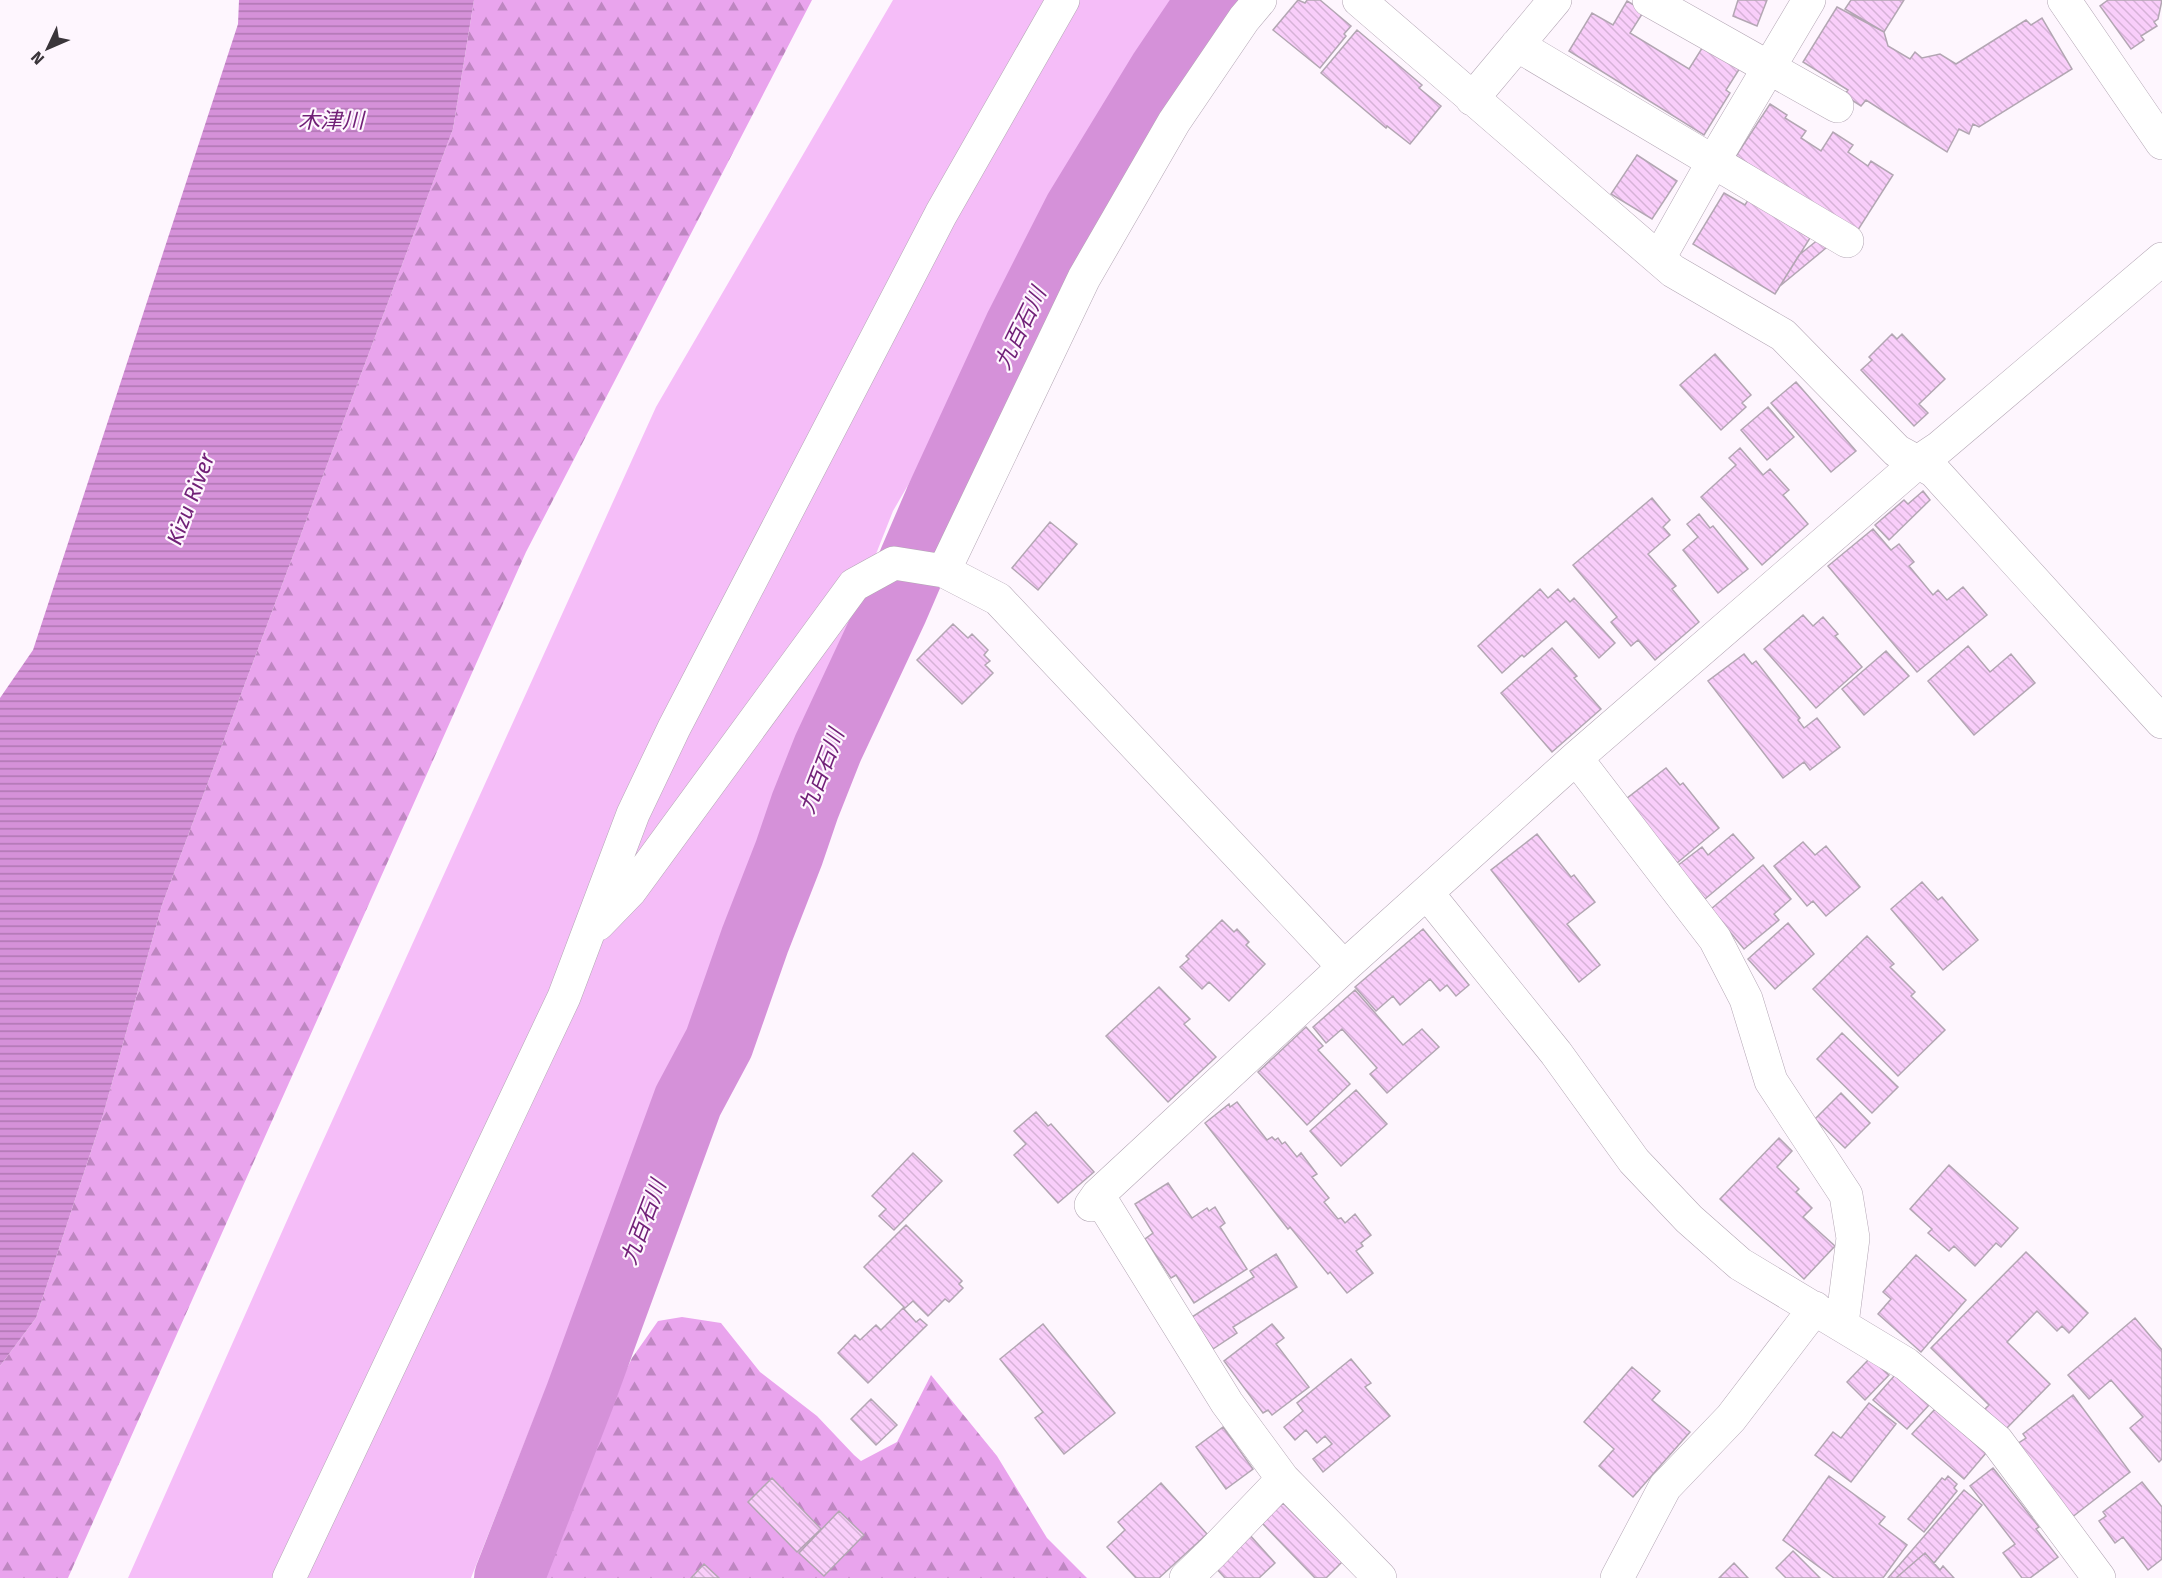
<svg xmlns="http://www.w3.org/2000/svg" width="2162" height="1578" font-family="'Fira Sans','Noto Sans JP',sans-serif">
<defs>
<pattern id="forest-firs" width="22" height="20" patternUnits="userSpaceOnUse" patternTransform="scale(1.5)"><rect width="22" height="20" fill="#e9a4ed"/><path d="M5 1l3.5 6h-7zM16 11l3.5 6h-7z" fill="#be86c1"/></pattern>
<pattern id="water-rules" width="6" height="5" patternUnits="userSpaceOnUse" patternTransform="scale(1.5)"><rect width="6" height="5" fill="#d591d9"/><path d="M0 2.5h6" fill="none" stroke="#ae77b1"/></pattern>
<pattern id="building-back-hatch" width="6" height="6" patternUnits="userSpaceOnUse" patternTransform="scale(1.5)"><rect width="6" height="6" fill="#f9cefa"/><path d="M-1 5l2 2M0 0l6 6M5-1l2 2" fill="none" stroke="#d6b2d7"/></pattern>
</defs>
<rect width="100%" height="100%" fill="#fef6fe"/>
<path fill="#f5bdf8" d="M 893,0 L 1198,0 L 1147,73 L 893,511 L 471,1578 L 128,1578 L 293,1207 L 656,407 Z"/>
<path fill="url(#forest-firs)" d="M 474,0 L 812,0 L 526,552 L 68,1578 L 0,1578 L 0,1366 L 36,1318 L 103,1115 L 162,905 L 453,129 Z
M 682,1317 L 721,1323 L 760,1372 L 817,1416 L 854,1455 L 861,1461 L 897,1442 L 931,1375 L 997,1456 L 1047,1538 L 1087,1578 L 533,1578 L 542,1539 L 575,1476 L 632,1358 L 658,1321 Z"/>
<path fill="url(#water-rules)" d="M 239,0 L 474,0 L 453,129 L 162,905 L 103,1115 L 36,1318 L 0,1366 L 0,698 L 33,650 L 238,24 Z"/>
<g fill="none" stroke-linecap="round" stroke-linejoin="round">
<path stroke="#d591d9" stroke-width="70" d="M 509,1578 L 580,1396 L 688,1101 L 719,1043 L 755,940 L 789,853 L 805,806 L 828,748 L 893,609 L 939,502 L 1020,326 L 1078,212 L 1164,71 L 1212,0"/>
</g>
<path fill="url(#building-back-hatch)" stroke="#b3a6b3" stroke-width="1.5" d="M 1298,0 L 1305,3 L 1307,0 L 1320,0 L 1351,26 L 1344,34 L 1346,36 L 1320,68 L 1273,30 Z
M 1738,0 L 1767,0 L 1757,26 L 1733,16 Z
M 1851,0 L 1904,0 L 1884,32 L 1845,9 Z
M 2108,0 L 2162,0 L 2158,19 L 2154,22 L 2157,26 L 2141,36 L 2144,40 L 2131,49 L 2100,6 Z
M 1627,1 L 1644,11 L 1630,33 L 1689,69 L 1704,45 L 1740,68 L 1726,90 L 1730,93 L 1704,135 L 1569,51 L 1592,13 L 1613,25 Z
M 1837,7 L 1884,32 L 1888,46 L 1910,59 L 1915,52 L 1922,58 L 1940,54 L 1956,64 L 2026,20 L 2031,25 L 2042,18 L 2072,69 L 1979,127 L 1973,124 L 1969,134 L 1959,129 L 1947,152 L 1866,100 L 1861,106 L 1844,95 L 1848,90 L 1803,62 Z
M 1357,30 L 1422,85 L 1419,88 L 1441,106 L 1410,144 L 1387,126 L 1386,128 L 1321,73 Z
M 1770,104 L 1787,115 L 1785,118 L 1806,131 L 1801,138 L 1821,151 L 1833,132 L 1853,145 L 1848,152 L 1868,166 L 1871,161 L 1893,175 L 1856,233 L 1736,156 Z
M 1637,155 L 1677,181 L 1652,219 L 1611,194 Z
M 1724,193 L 1745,205 L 1748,200 L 1810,238 L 1775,294 L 1693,244 Z
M 1819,239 L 1826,248 L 1780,286 L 1799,255 Z
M 1892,334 L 1897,339 L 1902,334 L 1945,379 L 1919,404 L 1928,413 L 1914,426 L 1861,370 L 1872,360 L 1869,357 Z
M 1715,354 L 1751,395 L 1742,403 L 1746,407 L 1721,430 L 1680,385 Z
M 1796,382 L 1856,451 L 1831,472 L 1771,403 Z
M 1768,407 L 1794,437 L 1767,460 L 1741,430 Z
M 1740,448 L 1763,475 L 1770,469 L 1789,490 L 1783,495 L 1808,524 L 1762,565 L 1701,497 L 1736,465 L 1729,458 Z
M 1923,491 L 1930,500 L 1889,540 L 1875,525 L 1904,500 L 1908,504 Z
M 1652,498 L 1670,520 L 1663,527 L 1670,535 L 1648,554 L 1676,586 L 1672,589 L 1699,622 L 1655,660 L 1638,640 L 1631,646 L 1611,622 L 1617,617 L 1573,565 Z
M 1699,514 L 1710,528 L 1713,526 L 1748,569 L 1718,593 L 1683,550 L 1698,537 L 1687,524 Z
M 1050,522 L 1077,544 L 1038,590 L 1012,568 Z
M 1873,529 L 1891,550 L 1899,544 L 1914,562 L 1909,566 L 1933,595 L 1938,590 L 1947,600 L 1963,587 L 1987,615 L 1917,672 L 1828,566 Z
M 1540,589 L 1548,598 L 1558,589 L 1570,602 L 1574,598 L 1615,643 L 1599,658 L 1566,621 L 1524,657 L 1522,655 L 1502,673 L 1478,646 Z
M 1803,615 L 1813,626 L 1823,617 L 1838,634 L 1835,636 L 1862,667 L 1816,708 L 1764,649 Z
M 953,624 L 968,638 L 972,634 L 988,650 L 984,655 L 990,661 L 985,665 L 993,673 L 962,704 L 917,660 Z
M 1968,646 L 1990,672 L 2011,654 L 2035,683 L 1974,735 L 1928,681 Z
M 1552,648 L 1577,676 L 1574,678 L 1601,709 L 1552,752 L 1501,693 Z
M 1886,651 L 1909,676 L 1864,715 L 1842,689 Z
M 1744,654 L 1752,664 L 1756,661 L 1800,718 L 1798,720 L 1804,728 L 1817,718 L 1840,747 L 1810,770 L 1804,762 L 1783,778 L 1708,681 Z
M 1666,768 L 1680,785 L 1683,783 L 1719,828 L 1677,863 L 1626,799 Z
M 1537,834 L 1571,877 L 1574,875 L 1595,902 L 1567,924 L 1600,965 L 1579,982 L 1491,870 Z
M 1733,834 L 1754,858 L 1705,899 L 1677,866 L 1702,847 L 1708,855 Z
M 1803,842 L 1815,855 L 1826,846 L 1860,887 L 1826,916 L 1813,901 L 1807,906 L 1774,866 Z
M 1763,865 L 1791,899 L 1774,914 L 1779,920 L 1744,949 L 1711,909 Z
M 1922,882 L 1938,900 L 1942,897 L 1978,940 L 1943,970 L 1891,909 Z
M 1222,920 L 1234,932 L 1237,929 L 1249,942 L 1246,945 L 1265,964 L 1229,1001 L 1209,982 L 1202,989 L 1180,967 L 1189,959 L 1186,956 Z
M 1788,923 L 1814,954 L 1775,989 L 1748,959 Z
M 1423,929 L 1469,985 L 1456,996 L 1447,985 L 1440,991 L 1430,979 L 1400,1005 L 1393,996 L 1376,1011 L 1355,987 Z
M 1867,936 L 1894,964 L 1890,967 L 1915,992 L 1911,996 L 1945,1030 L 1898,1076 L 1813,989 Z
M 1159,987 L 1190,1019 L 1184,1024 L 1216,1057 L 1168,1102 L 1106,1036 Z
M 1355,990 L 1403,1045 L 1422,1029 L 1439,1047 L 1387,1093 L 1370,1074 L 1377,1068 L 1342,1029 L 1326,1043 L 1313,1027 Z
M 1306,1027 L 1323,1046 L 1318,1050 L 1350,1084 L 1307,1125 L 1258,1072 Z
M 1842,1033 L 1898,1087 L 1872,1113 L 1817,1059 Z
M 1356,1090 L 1387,1124 L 1341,1166 L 1310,1131 Z
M 1841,1093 L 1870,1123 L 1845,1148 L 1815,1119 Z
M 1237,1102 L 1267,1140 L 1272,1137 L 1275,1140 L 1278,1138 L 1282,1144 L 1285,1142 L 1297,1157 L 1301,1153 L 1317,1174 L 1312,1177 L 1329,1198 L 1324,1202 L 1338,1219 L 1341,1218 L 1345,1223 L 1355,1214 L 1371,1235 L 1361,1243 L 1363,1246 L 1356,1251 L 1373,1273 L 1347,1293 L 1330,1272 L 1328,1274 L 1290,1227 L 1288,1229 L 1205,1123 L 1229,1104 L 1230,1107 Z
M 1036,1112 L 1048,1126 L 1051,1124 L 1094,1172 L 1058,1203 L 1014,1155 L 1026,1144 L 1014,1131 Z
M 1779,1138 L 1792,1151 L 1777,1167 L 1799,1189 L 1796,1192 L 1812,1208 L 1803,1217 L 1835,1246 L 1804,1279 L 1720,1199 Z
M 913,1153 L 942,1181 L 894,1230 L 879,1216 L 886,1209 L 872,1196 Z
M 1949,1165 L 2018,1228 L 2001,1247 L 1996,1243 L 1975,1266 L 1954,1246 L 1949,1251 L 1928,1233 L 1932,1229 L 1910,1209 Z
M 1168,1183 L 1192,1218 L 1207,1208 L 1209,1211 L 1215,1207 L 1225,1223 L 1220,1227 L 1247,1269 L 1194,1303 L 1176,1275 L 1171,1278 L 1145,1239 L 1153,1233 L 1135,1204 Z
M 906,1225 L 962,1281 L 959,1284 L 963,1288 L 949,1302 L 945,1299 L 928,1316 L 913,1301 L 905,1308 L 864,1267 Z
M 2026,1252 L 2088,1313 L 2069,1333 L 2062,1326 L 2057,1331 L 2037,1311 L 2007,1342 L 2050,1384 L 2003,1432 L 1982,1412 L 1989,1405 L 1931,1348 Z
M 1276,1254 L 1297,1287 L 1233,1327 L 1237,1333 L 1213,1349 L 1192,1317 L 1254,1277 L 1250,1271 Z
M 1916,1255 L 1966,1300 L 1921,1352 L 1878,1314 L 1891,1299 L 1883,1292 Z
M 903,1308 L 916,1322 L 920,1319 L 927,1325 L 868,1383 L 838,1353 L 855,1335 L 860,1340 L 876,1325 L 881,1330 Z
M 2135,1318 L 2162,1350 L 2162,1459 L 2159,1462 L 2130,1428 L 2143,1417 L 2111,1380 L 2089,1399 L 2068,1375 Z
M 1043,1324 L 1115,1413 L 1064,1454 L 1035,1418 L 1043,1412 L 1000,1359 Z
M 1272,1324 L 1284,1338 L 1276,1344 L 1309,1387 L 1272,1415 L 1268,1410 L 1263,1413 L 1224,1361 Z
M 1870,1358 L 1889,1375 L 1865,1400 L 1847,1382 Z
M 1351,1359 L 1371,1383 L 1365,1387 L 1390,1416 L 1323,1472 L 1313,1459 L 1332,1444 L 1325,1436 L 1317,1443 L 1306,1430 L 1295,1440 L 1284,1427 L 1303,1411 L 1297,1403 Z
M 1632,1367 L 1660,1391 L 1652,1400 L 1690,1432 L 1633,1497 L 1599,1466 L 1614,1449 L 1584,1422 Z
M 1895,1375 L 1929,1405 L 1907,1429 L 1873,1400 Z
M 2073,1395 L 2130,1472 L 2071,1518 L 2014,1446 L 2026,1438 L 2023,1434 Z
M 871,1399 L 897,1425 L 876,1445 L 851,1419 Z
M 1869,1403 L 1896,1424 L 1851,1482 L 1815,1455 L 1833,1432 L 1841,1438 Z
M 1935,1409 L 1986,1453 L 1964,1479 L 1912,1434 Z
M 1223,1427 L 1253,1469 L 1226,1489 L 1196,1447 Z
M 1993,1468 L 2039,1527 L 2036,1529 L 2058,1557 L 2030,1578 L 2022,1578 L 2003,1553 L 2015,1544 L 1970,1486 Z
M 1829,1476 L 1885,1517 L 1879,1524 L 1907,1545 L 1883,1578 L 1834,1578 L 1783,1540 Z
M 1948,1476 L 1957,1484 L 1954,1488 L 1957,1491 L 1924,1532 L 1908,1519 L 1942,1478 L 1945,1480 Z
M 772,1478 L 821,1529 L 797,1552 L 748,1502 Z
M 2142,1482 L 2162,1507 L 2162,1559 L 2148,1570 L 2123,1537 L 2115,1543 L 2099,1521 L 2106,1516 L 2103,1512 Z
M 1161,1483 L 1207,1534 L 1159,1578 L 1136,1578 L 1107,1547 L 1125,1530 L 1118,1522 Z
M 1964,1490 L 1982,1505 L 1934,1563 L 1925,1553 L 1896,1578 L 1888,1578 Z
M 1283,1503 L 1342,1562 L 1326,1578 L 1315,1578 L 1262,1523 Z
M 839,1511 L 864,1535 L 824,1576 L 799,1553 Z
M 1248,1533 L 1275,1563 L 1259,1578 L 1225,1578 L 1214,1566 Z
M 1793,1551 L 1820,1578 L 1786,1578 L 1776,1568 Z
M 1925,1553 L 1940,1570 L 1943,1566 L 1954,1578 L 1896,1578 Z
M 1734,1563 L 1748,1578 L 1719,1578 Z
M 704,1564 L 719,1578 L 691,1578 Z"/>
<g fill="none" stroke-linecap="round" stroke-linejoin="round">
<defs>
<path id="minor" d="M 1359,0 L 1673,271 L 1783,335 L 1897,451 L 1934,471 L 2162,722
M 1649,0 L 1837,106
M 2064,0 L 2162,143
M 1517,45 L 1847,241
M 1472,99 L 1555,0
M 1659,258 L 1713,162 L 1809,0
M 944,571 L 1084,278 L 1174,122 L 1244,19 L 1260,0
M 1576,758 L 1715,939 L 1746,999 L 1771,1081 L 1846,1195 L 1853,1238 L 1842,1324
M 1427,893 L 1556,1053 L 1634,1161 L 1689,1219 L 1740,1264 L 1906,1364 L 1997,1441 L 2099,1578
M 598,924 L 630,891 L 854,585 L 894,563 L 944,571 L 998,599 L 1344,967
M 1098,1195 L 1227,1403 L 1283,1479 L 1380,1578
M 1091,1205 L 1098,1195 L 1344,967 L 1576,758 L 1918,462 L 1939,448 L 2162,259
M 289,1578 L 564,997 L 633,814 L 674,728 L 941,214 L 1063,0
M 1186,1578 L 1212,1553 L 1283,1479
M 1617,1578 L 1665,1487 L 1731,1418 L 1815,1308"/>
</defs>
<use href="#minor" stroke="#b3a6b4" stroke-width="34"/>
<use href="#minor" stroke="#fff" stroke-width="33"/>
</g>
<g text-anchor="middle" stroke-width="4.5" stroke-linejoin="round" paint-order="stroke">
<g font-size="22" font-style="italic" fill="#712077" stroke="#fef6fe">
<text x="331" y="128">木津川</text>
<text transform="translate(1020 328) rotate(-64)" y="8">九百石川</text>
<text transform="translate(190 499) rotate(-69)" y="8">Kizu River</text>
<text transform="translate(821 771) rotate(-69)" y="8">九百石川</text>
<text transform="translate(643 1222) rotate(-69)" y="8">九百石川</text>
</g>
</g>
<g transform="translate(48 48) rotate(226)" stroke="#fef6fe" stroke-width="4.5" paint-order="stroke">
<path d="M0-4.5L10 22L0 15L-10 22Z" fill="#3a353a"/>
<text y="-9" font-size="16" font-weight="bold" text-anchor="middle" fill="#3a353a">N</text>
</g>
</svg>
